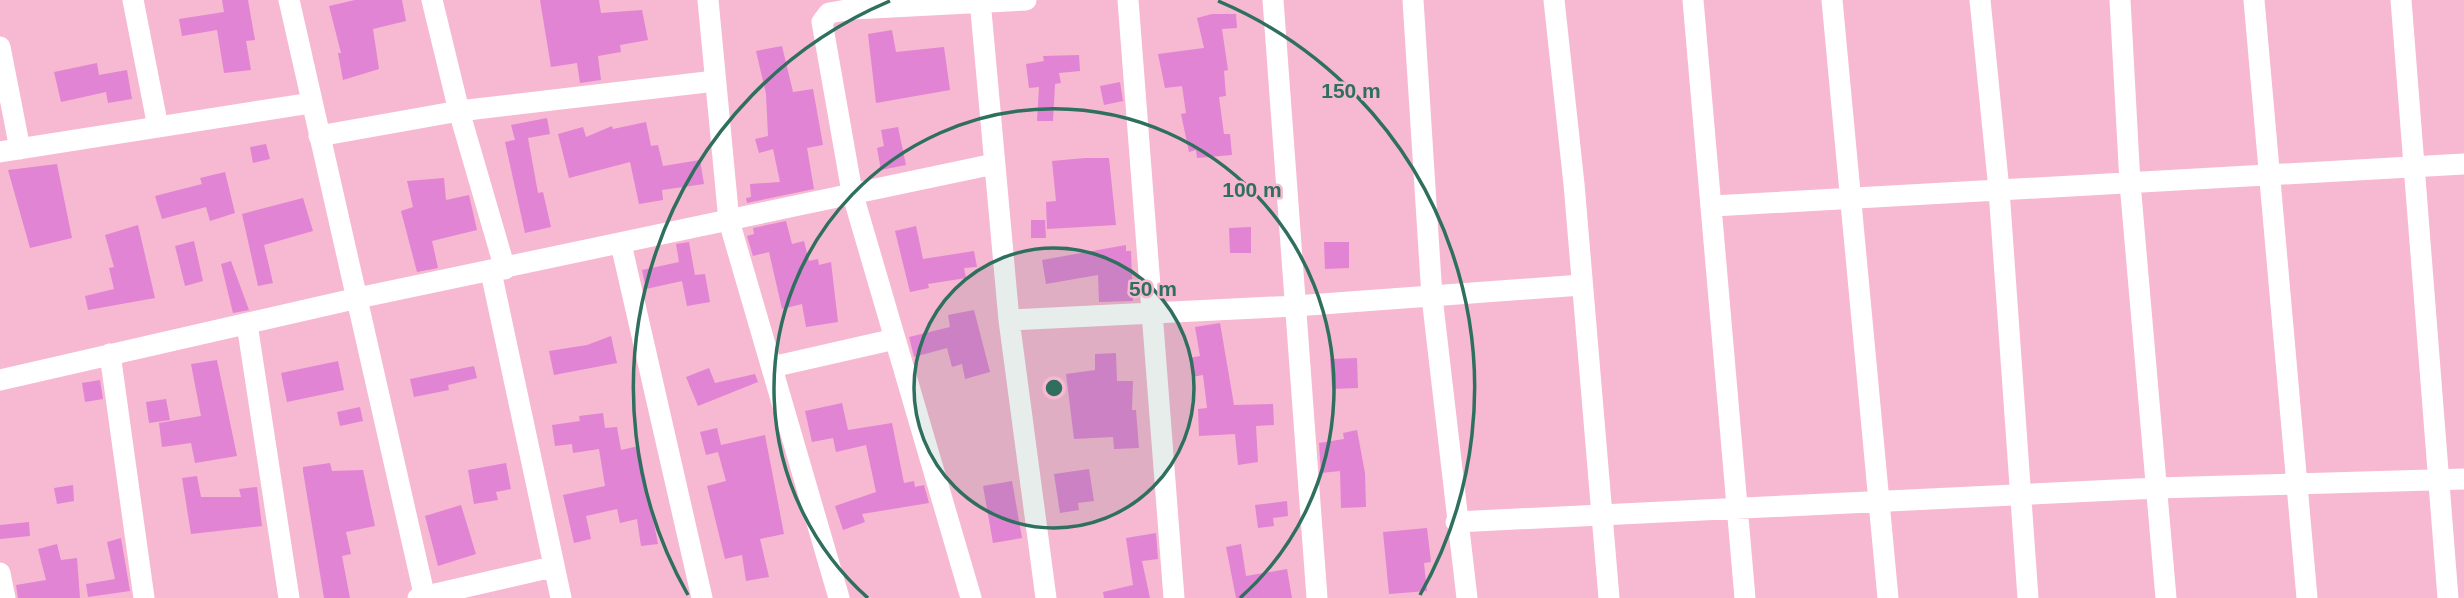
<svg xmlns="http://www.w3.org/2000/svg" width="2464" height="598" font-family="Arial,sans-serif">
<rect width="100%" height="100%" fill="#f7b8d2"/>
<path fill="#e184d3" d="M 222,0 L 248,0 L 255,40 L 246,41 L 251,70 L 224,73 L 217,30 L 182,36 L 179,19 L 224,12 Z
M 355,0 L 402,0 L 406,21 L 373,29 L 379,69 L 343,80 L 338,53 L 341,53 L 329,6 Z
M 540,0 L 599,0 L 601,13 L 642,10 L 648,40 L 620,45 L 621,52 L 598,56 L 601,80 L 580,83 L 577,63 L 551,67 Z
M 1212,14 L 1236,14 L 1237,28 L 1222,29 L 1228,70 L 1224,71 L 1226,96 L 1219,97 L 1224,134 L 1230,134 L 1232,155 L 1197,158 L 1196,150 L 1189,152 L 1181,114 L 1186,113 L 1182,86 L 1165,88 L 1158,54 L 1204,48 L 1197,18 Z
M 892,30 L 896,52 L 944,47 L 950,90 L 876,103 L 868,34 Z
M 782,46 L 793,92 L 813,89 L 823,145 L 807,148 L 814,189 L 747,203 L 746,198 L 751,197 L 750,184 L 780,182 L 773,149 L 759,153 L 755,139 L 768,136 L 766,94 L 756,51 Z
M 1079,55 L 1080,71 L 1059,73 L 1061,83 L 1055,84 L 1053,121 L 1037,121 L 1039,87 L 1029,88 L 1026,64 L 1044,61 L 1043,56 Z
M 97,63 L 99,75 L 127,70 L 132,99 L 108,103 L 106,92 L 61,102 L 54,72 Z
M 1120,82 L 1123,101 L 1104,105 L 1100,86 Z
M 547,118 L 550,134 L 528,138 L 538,193 L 543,192 L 551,227 L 525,233 L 505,142 L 519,139 L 515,140 L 511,125 Z
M 646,122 L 651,146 L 658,145 L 663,166 L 700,160 L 704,184 L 662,190 L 663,200 L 639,204 L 630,162 L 569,178 L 558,134 L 583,127 L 586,137 L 612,126 L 613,129 Z
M 898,127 L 906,165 L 881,170 L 877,148 L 884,146 L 881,130 Z
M 266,144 L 270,159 L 253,163 L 250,147 Z
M 1085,158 L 1109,158 L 1116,225 L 1047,229 L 1046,202 L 1056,201 L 1052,161 Z
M 57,164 L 72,238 L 30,248 L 8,170 Z
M 225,172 L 235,213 L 210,221 L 206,207 L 162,219 L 155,196 L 202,184 L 200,178 Z
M 444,178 L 446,200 L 469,195 L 477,230 L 432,241 L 438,268 L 417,272 L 401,211 L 413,207 L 407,181 Z
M 303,198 L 313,231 L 264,245 L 273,283 L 258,286 L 242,214 Z
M 1031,220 L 1045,220 L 1046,238 L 1031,238 Z
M 786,221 L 792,244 L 804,241 L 809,261 L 818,259 L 819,265 L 831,262 L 838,322 L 806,327 L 802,304 L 782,309 L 769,252 L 753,256 L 747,236 L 754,234 L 753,228 Z
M 138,225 L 155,298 L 88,310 L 85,296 L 114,289 L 109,268 L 114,267 L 105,235 Z
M 916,226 L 923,259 L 974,251 L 977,267 L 964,268 L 966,278 L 928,284 L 929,288 L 910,292 L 895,231 Z
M 1251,227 L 1251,253 L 1230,253 L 1229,228 Z
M 194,241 L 203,281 L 185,286 L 175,246 Z
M 689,242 L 695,275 L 705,274 L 710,302 L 687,306 L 682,281 L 646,289 L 642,270 L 679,262 L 676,244 Z
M 1324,242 L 1349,242 L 1349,268 L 1325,269 Z
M 1126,245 L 1126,251 L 1131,251 L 1133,301 L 1099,302 L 1098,275 L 1046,284 L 1042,260 Z
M 231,261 L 249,310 L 233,313 L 221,264 Z
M 974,310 L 990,372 L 965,379 L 962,364 L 952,367 L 947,348 L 914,357 L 909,337 L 950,327 L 948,315 Z
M 1220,323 L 1234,405 L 1273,404 L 1274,425 L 1256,426 L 1258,462 L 1238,465 L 1235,434 L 1199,436 L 1198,409 L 1207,408 L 1203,375 L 1192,377 L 1189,358 L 1200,356 L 1195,327 Z
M 611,336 L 617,363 L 554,375 L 549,351 L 587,345 Z
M 1116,353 L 1117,381 L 1133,381 L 1132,410 L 1136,410 L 1139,448 L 1114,449 L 1113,437 L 1074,439 L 1066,374 L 1095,370 L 1095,354 Z
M 1357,358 L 1358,388 L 1332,389 L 1330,359 Z
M 217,360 L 237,456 L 195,463 L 191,443 L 162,447 L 159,423 L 201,416 L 191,364 Z
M 338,361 L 344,390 L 287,402 L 281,373 Z
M 474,366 L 477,378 L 448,385 L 449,390 L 414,397 L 410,379 Z
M 709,368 L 715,383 L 755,374 L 758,382 L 698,406 L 686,377 Z
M 100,380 L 103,399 L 85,402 L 82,383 Z
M 166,399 L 170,420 L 149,423 L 146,402 Z
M 842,403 L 848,430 L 892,423 L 904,483 L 914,481 L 915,487 L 924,485 L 929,503 L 862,514 L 865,522 L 843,530 L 835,506 L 876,492 L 866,445 L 836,452 L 833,438 L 812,442 L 805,411 Z
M 360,407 L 363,421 L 340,426 L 337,412 Z
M 603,413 L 605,428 L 617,427 L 621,450 L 639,446 L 658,544 L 641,546 L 637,519 L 620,523 L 617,509 L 586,516 L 591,539 L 574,543 L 563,495 L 605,486 L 599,449 L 573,453 L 572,444 L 555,446 L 552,425 L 580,421 L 579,416 Z
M 717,428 L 721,445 L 765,435 L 784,534 L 760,539 L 769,577 L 746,581 L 742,555 L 725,559 L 707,486 L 726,481 L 718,452 L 706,455 L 700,432 Z
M 1357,430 L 1365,473 L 1366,507 L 1341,508 L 1340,471 L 1321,473 L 1319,443 L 1344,439 L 1343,433 Z
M 330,463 L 332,471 L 363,470 L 375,526 L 346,532 L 351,554 L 342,556 L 350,598 L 324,598 L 303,471 L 303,467 Z
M 506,463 L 511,489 L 496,492 L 498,500 L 474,504 L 468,470 Z
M 1089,469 L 1094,501 L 1078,503 L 1079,510 L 1060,513 L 1054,474 Z
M 197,476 L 201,497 L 241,497 L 239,489 L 257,487 L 262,526 L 191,534 L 182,478 Z
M 1012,481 L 1022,538 L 993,543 L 983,486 Z
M 73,485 L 74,501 L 57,504 L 54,488 Z
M 1287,501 L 1288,516 L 1273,518 L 1274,526 L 1258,528 L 1255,505 Z
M 461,505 L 476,554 L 438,566 L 425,516 Z
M 29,522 L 30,536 L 0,539 L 0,525 Z
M 1427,528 L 1431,562 L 1424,563 L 1427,591 L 1389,594 L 1383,532 Z
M 1156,533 L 1158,559 L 1142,561 L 1150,598 L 1104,598 L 1103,592 L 1133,585 L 1126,538 Z
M 121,538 L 130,591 L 88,597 L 86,584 L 115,579 L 107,542 Z
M 57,544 L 61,560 L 77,558 L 80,598 L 18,598 L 16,585 L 46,580 L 38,549 Z
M 1241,544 L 1246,576 L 1287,569 L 1292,598 L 1236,598 L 1226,547 Z"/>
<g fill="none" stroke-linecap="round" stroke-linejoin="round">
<path stroke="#fff" stroke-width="21" d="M 133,0 L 158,127
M 289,0 L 425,598
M 432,0 L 459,111 L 505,269
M 708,0 L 729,221 L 839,598
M 980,0 L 1009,320 L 1046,598
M 1128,0 L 1174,598
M 1273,0 L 1317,598
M 1413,0 L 1432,297 L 1467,598
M 1554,0 L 1574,184 L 1609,598
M 1693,0 L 1745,598
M 1832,0 L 1888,598
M 1980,0 L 1999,190 L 2028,598
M 2120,0 L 2130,183 L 2166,598
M 2254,0 L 2307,598
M 2401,0 L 2448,598
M 0,47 L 20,149
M 319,136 L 459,111 L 715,81
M 0,152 L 311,103
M 1713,206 L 2464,164
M 621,244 L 702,598
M 491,272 L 561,598
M 1009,320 L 1295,306 L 1581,285
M 247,324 L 289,598
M 110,354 L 144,598
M 772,367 L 895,339
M 0,380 L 358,298 L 994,164
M 1456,522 L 2157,488 L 2464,479
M 0,573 L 5,598
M 418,598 L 552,567
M 971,598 L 852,192 L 822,22 L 829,13 L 853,9 L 1026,0"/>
</g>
<circle cx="1054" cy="388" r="140" fill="#2f6f5e" fill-opacity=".12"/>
<g fill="none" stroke="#2f6f5e" stroke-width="3.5">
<circle cx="1054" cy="388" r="140"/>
<path d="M868 598A280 280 0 1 1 1240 598"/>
<path d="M688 595A420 420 0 0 1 890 1M1218 1A420 420 0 0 1 1420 595"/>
</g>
<circle cx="1054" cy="388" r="10" fill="#2f6f5e" stroke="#f7b8d2" stroke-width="3.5"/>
<g font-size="21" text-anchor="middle" font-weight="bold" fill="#2f6f5e" stroke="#f7b8d2" stroke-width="5" stroke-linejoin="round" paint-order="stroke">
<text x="1351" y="98">150 m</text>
<text x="1252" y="197">100 m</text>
<text x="1153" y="296">50 m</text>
</g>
</svg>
